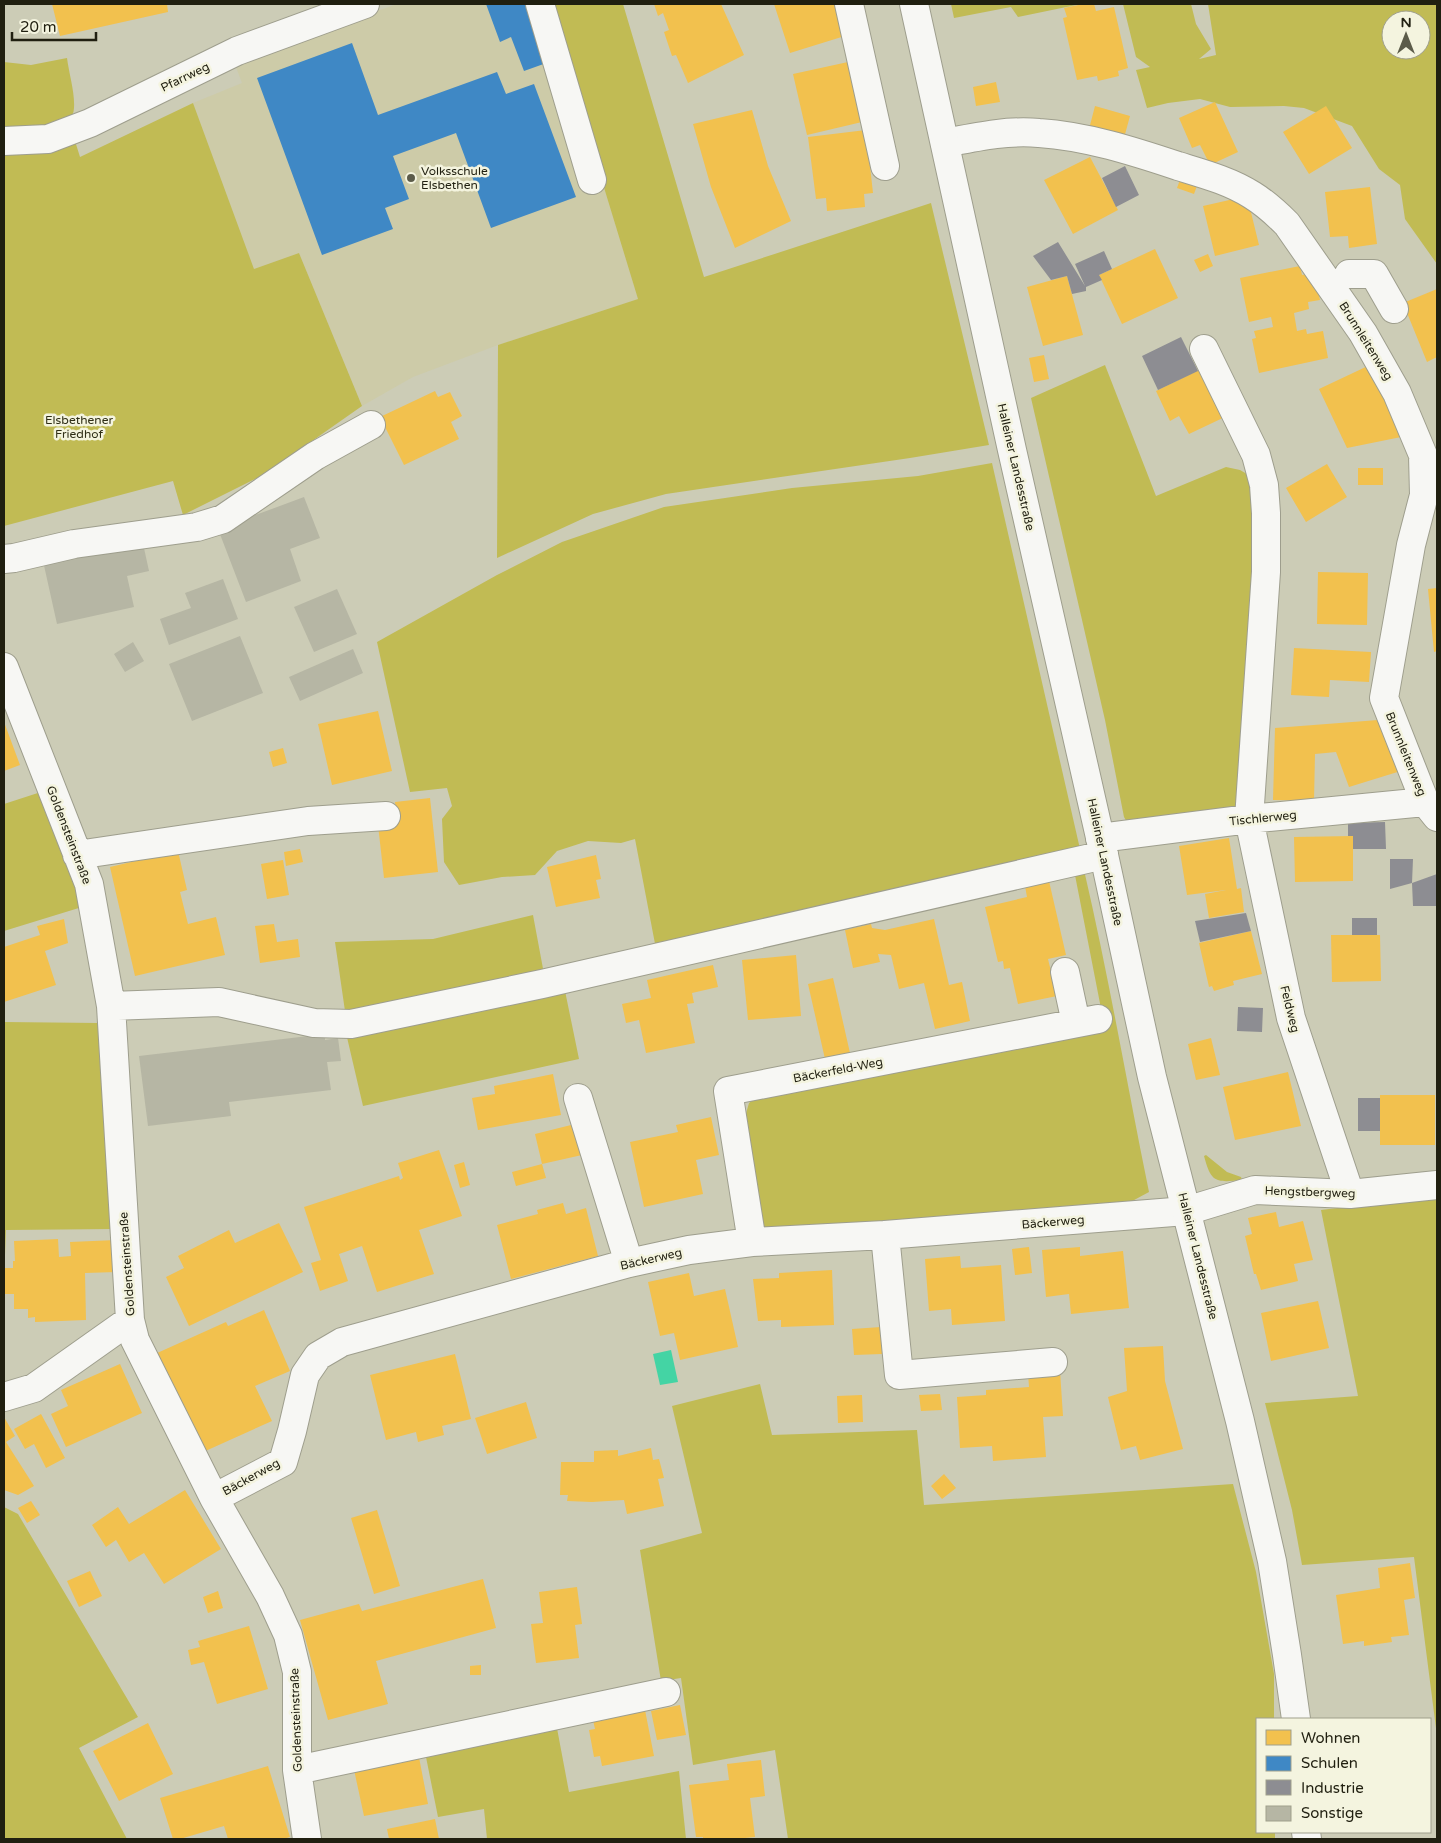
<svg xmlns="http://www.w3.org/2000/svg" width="1441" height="1843" font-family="'Varela Round',sans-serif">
<rect width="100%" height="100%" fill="#ccccb6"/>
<path fill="#cdcba8" d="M 397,4 L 548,4 L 638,299 L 498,345 L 413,377 L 362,406 L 299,253 L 254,269 L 193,103 L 242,83 L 234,62 Z"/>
<path fill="#c1bb54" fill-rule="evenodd" d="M 548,4 L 623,4 L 704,277 L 931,203 L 989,445 L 910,458 L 666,494 L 593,514 L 497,558 L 498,345 L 638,299 Z
M 951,4 L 1081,4 L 1018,17 L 1011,7 L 954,18 Z
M 1123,4 L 1191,4 L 1196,24 L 1211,49 L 1199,59 L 1216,55 L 1208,4 L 1437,4 L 1437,264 L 1405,219 L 1400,185 L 1379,169 L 1352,126 L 1304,108 L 1284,106 L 1230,107 L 1200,99 L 1168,103 L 1147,108 L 1136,70 L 1150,67 L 1136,57 ZM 1391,20 L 1421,20 L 1421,50 L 1391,50 Z
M 67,58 C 69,74 75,92 74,108 C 73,135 22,131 4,131 L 4,62 L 31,65 Z
M 193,103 L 254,269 L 299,253 L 362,406 L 265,474 L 183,515 L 173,481 L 4,526 L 4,155 L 35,153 L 75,141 L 80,157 Z
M 1105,365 L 1156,496 L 1226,467 L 1240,470 L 1252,477 L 1259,507 L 1236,806 L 1231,812 L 1128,824 L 1124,817 L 1105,720 L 1031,398 Z
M 992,463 L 1080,849 L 656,949 L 635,839 L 621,843 L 588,841 L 557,851 L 535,875 L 502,877 L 459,885 L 444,862 L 442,819 L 452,806 L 447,788 L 410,792 L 377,642 L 497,575 L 562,542 L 664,507 L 792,488 L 918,476 Z
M 44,791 L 82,907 L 4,931 L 4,804 Z
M 1074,870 L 1084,870 C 1109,977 1127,1085 1149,1192 L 1123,1206 L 764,1233 L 745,1117 L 749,1103 L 762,1093 L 1105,1029 Z
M 533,915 L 544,974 L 346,1018 L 335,942 L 433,939 Z
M 564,986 L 579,1059 L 363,1106 L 346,1033 Z
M 4,1022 L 99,1023 L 115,1229 L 6,1230 L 4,1280 Z
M 1206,1155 L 1227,1172 L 1241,1177 L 1242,1180 C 1215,1183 1211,1182 1204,1156 Z
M 1437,1196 L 1437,1736 L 1414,1557 L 1302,1565 L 1292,1510 L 1265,1403 L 1358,1396 L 1321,1210 Z
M 760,1384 L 772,1435 L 917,1430 L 924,1505 L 1233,1484 L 1256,1572 L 1274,1674 L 1274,1719 L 1257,1719 L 1257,1832 L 1275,1832 L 1275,1839 L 788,1839 L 775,1750 L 693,1765 L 681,1678 L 661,1681 L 640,1550 L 702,1533 L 672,1406 Z
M 4,1507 L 18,1514 L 138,1717 L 79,1748 L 127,1839 L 4,1839 Z
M 556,1723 L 569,1792 L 679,1771 L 686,1839 L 487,1839 L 484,1809 L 438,1817 L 425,1752 Z"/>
<path fill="#44d4a4" d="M 671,1350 L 678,1382 L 660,1385 L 653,1354 Z"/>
<path fill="#f2c14e" d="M 52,4 L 167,4 L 168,12 L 60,36 Z
M 654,4 L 721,4 L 744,55 L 688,83 L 676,55 L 672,56 L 664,32 L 669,30 L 663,13 L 658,16 Z
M 774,4 L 838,4 L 848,35 L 790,53 Z
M 1083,4 L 1094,4 L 1096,11 L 1114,7 L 1128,68 L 1118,71 L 1119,76 L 1098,81 L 1097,76 L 1077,80 L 1063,18 L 1067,17 L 1064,8 Z
M 848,62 L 862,122 L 807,135 L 793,74 Z
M 996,82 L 1000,102 L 976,106 L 973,87 Z
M 1215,102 L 1238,152 L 1210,165 L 1200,145 L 1192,148 L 1179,118 Z
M 1095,106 L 1130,116 L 1124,138 L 1089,129 Z
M 1326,106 L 1352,148 L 1309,174 L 1283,132 Z
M 752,110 L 768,166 L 791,221 L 735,248 L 711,187 L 693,124 Z
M 866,130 L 873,193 L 864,194 L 865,207 L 827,211 L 826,198 L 816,199 L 808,137 Z
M 1090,157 L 1118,210 L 1073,234 L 1044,180 Z
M 1181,177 L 1198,183 L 1194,194 L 1177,188 Z
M 1370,187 L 1377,244 L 1349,248 L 1348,236 L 1330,237 L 1325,192 Z
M 1247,196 L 1259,245 L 1215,256 L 1203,206 Z
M 1155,249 L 1178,298 L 1122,324 L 1099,275 Z
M 1208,254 L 1213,266 L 1200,272 L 1194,260 Z
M 1300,266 L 1302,275 L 1314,273 L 1320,300 L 1308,302 L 1309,309 L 1294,313 L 1297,331 L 1306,329 L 1307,334 L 1323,331 L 1328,358 L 1259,373 L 1252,339 L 1256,338 L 1254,331 L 1273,327 L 1271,317 L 1249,322 L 1240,278 Z
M 1067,276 L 1083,335 L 1043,346 L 1027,287 Z
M 1437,289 L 1437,357 L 1427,362 L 1403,303 Z
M 1044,355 L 1049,379 L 1034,382 L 1029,358 Z
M 1372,364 L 1406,436 L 1347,448 L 1319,389 Z
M 1203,368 L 1227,416 L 1189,434 L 1179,416 L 1170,421 L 1156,391 Z
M 435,391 L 438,397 L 450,392 L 462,416 L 451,422 L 459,439 L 404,465 L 380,417 Z
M 1327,464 L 1347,497 L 1306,522 L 1286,488 Z
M 1358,468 L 1383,468 L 1383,485 L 1358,485 Z
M 1318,572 L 1368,573 L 1367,625 L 1317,624 Z
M 1437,588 L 1437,651 L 1434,652 L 1428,589 Z
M 1294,648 L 1371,652 L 1369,682 L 1330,680 L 1329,697 L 1291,695 Z
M 378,711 L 392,771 L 332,785 L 318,724 Z
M 1378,720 L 1404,770 L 1349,787 L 1336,752 L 1315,754 L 1314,801 L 1273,800 L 1275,728 Z
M 4,722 L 20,765 L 4,771 Z
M 283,748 L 287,763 L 273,767 L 269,752 Z
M 430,798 L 438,872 L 384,878 L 378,825 L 397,823 L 395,802 Z
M 1353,836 L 1353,881 L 1295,882 L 1294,837 Z
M 1229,838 L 1237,889 L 1241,888 L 1244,912 L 1209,918 L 1205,894 L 1226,890 L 1187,895 L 1179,846 Z
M 300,849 L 303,862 L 286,866 L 284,852 Z
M 178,851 L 187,890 L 180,892 L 188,924 L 216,917 L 225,955 L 135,976 L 110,867 Z
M 596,855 L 601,879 L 596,880 L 600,898 L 556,907 L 547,867 Z
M 283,860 L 289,895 L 267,899 L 261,864 Z
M 1049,881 L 1066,955 L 1048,959 L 1057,996 L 1018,1004 L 1010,968 L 1004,969 L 1003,961 L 998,962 L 985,907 L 1027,897 L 1025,886 Z
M 64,919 L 68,943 L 45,951 L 56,985 L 4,1002 L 4,947 L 40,935 L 37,926 Z
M 934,919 L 949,985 L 962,982 L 970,1021 L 935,1029 L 924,983 L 899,989 L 891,955 L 878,954 L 880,962 L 853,968 L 845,930 L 871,924 L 872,928 L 885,930 Z
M 274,924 L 277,942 L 298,939 L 300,957 L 260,963 L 255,926 Z
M 1251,931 L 1262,974 L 1233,981 L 1234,985 L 1214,991 L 1212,986 L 1209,987 L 1199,943 Z
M 1331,935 L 1380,935 L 1381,981 L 1332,982 Z
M 796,955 L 801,1016 L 748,1020 L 742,960 Z
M 713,965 L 718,987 L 692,993 L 694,1003 L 687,1004 L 695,1043 L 646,1053 L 639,1020 L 626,1023 L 622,1004 L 651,998 L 647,980 Z
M 833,978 L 850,1053 L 825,1059 L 808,984 Z
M 1211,1038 L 1220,1075 L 1196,1080 L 1188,1044 Z
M 1288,1072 L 1301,1126 L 1235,1140 L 1223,1087 Z
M 553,1074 L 561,1115 L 478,1130 L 472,1098 L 495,1094 L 494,1086 Z
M 1380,1095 L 1435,1095 L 1435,1145 L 1380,1145 Z
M 711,1117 L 719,1155 L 696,1160 L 703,1194 L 644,1207 L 630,1142 L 678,1132 L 676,1125 Z
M 575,1124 L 582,1155 L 542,1164 L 535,1134 Z
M 439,1150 L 462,1216 L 419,1230 L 434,1274 L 377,1292 L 362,1246 L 339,1254 L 348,1281 L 320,1291 L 311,1263 L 321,1260 L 304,1207 L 399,1176 L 400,1180 L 403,1178 L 398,1163 Z
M 464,1162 L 470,1185 L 460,1188 L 454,1165 Z
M 542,1164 L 546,1178 L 516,1186 L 512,1172 Z
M 563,1203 L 566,1214 L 586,1208 L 598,1256 L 511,1279 L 497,1225 L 538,1214 L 537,1210 Z
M 1276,1212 L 1279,1227 L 1303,1221 L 1313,1260 L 1294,1264 L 1298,1281 L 1261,1290 L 1256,1274 L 1254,1274 L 1245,1236 L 1252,1234 L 1248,1218 Z
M 279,1223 L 303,1272 L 189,1326 L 166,1277 L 184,1268 L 178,1256 L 229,1230 L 235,1243 Z
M 58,1239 L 59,1257 L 71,1256 L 70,1242 L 116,1240 L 117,1272 L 85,1273 L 86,1320 L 35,1322 L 35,1317 L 28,1318 L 28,1309 L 14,1309 L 14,1294 L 4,1294 L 4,1268 L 13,1268 L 13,1261 L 15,1261 L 14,1241 Z
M 1029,1247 L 1032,1273 L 1015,1275 L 1012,1249 Z
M 1080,1247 L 1080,1256 L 1123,1251 L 1129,1308 L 1071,1314 L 1069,1294 L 1046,1297 L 1042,1250 Z
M 960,1256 L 961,1268 L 1001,1265 L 1005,1321 L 952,1325 L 951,1309 L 929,1311 L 925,1259 Z
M 832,1270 L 834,1325 L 781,1327 L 781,1320 L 758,1321 L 753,1279 L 779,1278 L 779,1273 Z
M 689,1273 L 694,1296 L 725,1289 L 738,1347 L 680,1360 L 674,1333 L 660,1336 L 648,1282 Z
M 1318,1301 L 1329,1348 L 1271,1361 L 1261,1313 Z
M 264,1310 L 290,1371 L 255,1386 L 272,1421 L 201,1453 L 155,1354 L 226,1322 L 228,1326 Z
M 881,1327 L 882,1354 L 854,1355 L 852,1329 Z
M 1163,1346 L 1165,1381 L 1183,1449 L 1140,1460 L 1136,1446 L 1121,1450 L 1108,1397 L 1127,1391 L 1124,1348 Z
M 455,1354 L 471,1419 L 442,1426 L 444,1435 L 418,1442 L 416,1432 L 386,1440 L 370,1375 Z
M 120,1364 L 142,1413 L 66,1447 L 51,1414 L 68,1406 L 61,1390 Z
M 1060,1371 L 1063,1416 L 1043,1417 L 1046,1457 L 993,1461 L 992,1446 L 960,1448 L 957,1397 L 986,1395 L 986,1390 L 1029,1387 L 1028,1373 Z
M 940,1394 L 942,1410 L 921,1411 L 919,1395 Z
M 862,1395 L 863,1422 L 838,1423 L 837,1396 Z
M 526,1402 L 537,1438 L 487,1454 L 475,1418 Z
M 41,1414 L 65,1458 L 46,1468 L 34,1444 L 25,1449 L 14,1429 Z
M 4,1417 L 15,1436 L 6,1442 L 34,1486 L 18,1495 L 4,1490 Z
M 651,1448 L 653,1460 L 659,1459 L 664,1478 L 658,1479 L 664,1506 L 627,1514 L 624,1500 L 592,1502 L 567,1501 L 568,1495 L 560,1495 L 561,1462 L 594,1462 L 594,1451 L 618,1450 L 618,1456 Z
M 944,1474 L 956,1488 L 942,1499 L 931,1486 Z
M 185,1490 L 221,1549 L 164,1584 L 144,1553 L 129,1562 L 116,1540 L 106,1547 L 92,1525 L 118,1507 L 129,1524 Z
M 31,1501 L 40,1515 L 27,1523 L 18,1508 Z
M 377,1510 L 400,1586 L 374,1594 L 351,1518 Z
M 1410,1563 L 1415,1598 L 1404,1600 L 1409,1635 L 1391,1637 L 1392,1642 L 1364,1646 L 1364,1641 L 1343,1644 L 1336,1595 L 1380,1588 L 1378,1568 Z
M 90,1571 L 102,1596 L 79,1607 L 67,1581 Z
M 483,1579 L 496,1628 L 376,1661 L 388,1704 L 328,1720 L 300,1620 L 359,1604 L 362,1611 Z
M 577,1587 L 582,1624 L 575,1625 L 579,1658 L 536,1663 L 531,1624 L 543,1623 L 539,1592 Z
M 218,1591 L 223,1608 L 208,1613 L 203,1597 Z
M 249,1626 L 268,1689 L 217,1704 L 204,1662 L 191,1665 L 188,1650 L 200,1647 L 198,1641 Z
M 481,1665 L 481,1675 L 470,1675 L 470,1666 Z
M 680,1705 L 686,1735 L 657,1740 L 651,1711 Z
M 645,1710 L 654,1756 L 602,1766 L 600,1756 L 594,1757 L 589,1730 L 595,1729 L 593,1720 Z
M 148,1723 L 173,1774 L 119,1801 L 93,1751 Z
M 418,1752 L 428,1804 L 364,1816 L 353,1765 Z
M 761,1760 L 765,1796 L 750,1798 L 755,1837 L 735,1839 L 703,1839 L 703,1837 L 696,1837 L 689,1785 L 729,1780 L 727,1764 Z
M 268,1766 L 290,1837 L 283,1839 L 228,1839 L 224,1826 L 180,1839 L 173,1839 L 160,1798 Z
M 435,1819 L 439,1839 L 389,1839 L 387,1829 Z"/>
<path fill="#3f88c5" d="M 486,4 L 535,4 L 552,61 L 524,71 L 511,37 L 500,42 Z
M 352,43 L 378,115 L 497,72 L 506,94 L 534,84 L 576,197 L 491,228 L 456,133 L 393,156 L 409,199 L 385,208 L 393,229 L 322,255 L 257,78 Z"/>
<path fill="#8d8d92" d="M 1125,166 L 1139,195 L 1116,207 L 1102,178 Z
M 1058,242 L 1085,286 L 1075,264 L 1104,251 L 1112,269 L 1099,275 L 1102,280 L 1086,287 L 1086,291 L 1072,294 L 1067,276 L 1051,280 L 1033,256 Z
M 1181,337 L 1198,371 L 1158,390 L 1142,356 Z
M 1385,822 L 1386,849 L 1353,849 L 1353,836 L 1348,836 L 1348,823 Z
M 1390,859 L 1413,859 L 1412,883 L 1390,889 Z
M 1437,874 L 1437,906 L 1413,906 L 1412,883 Z
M 1246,913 L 1251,931 L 1200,942 L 1195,921 Z
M 1352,918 L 1377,918 L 1377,935 L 1352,935 Z
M 1238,1007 L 1263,1008 L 1262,1032 L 1237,1031 Z
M 1358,1098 L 1380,1098 L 1380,1131 L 1358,1131 Z"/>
<path fill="#b6b6a4" d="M 304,497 L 320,538 L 290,549 L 301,581 L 246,602 L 218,529 Z
M 142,539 L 149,571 L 127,576 L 134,607 L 57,624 L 43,561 Z
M 223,579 L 238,619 L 169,645 L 160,619 L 191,608 L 185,593 Z
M 337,589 L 357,634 L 314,652 L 294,607 Z
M 240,636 L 263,693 L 192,721 L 169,664 Z
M 133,642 L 144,661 L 125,672 L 114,654 Z
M 353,649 L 363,673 L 300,701 L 289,677 Z
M 325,1034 L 325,1040 L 338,1038 L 341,1061 L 327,1062 L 331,1090 L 229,1102 L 231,1116 L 148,1126 L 139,1056 Z"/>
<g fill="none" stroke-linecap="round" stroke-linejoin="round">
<defs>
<path id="minor" d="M 540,4 L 592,180
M 849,4 L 885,166
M 4,141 L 48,139 L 90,123 L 237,51 L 365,4
M 945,143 C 976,137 1007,130 1039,133 C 1086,136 1133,151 1178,166 C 1204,174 1230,181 1252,195 C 1265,203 1276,213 1287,224 L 1363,333 L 1397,393 L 1423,455 L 1424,495 L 1411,545 L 1384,698 L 1425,802 L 1437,817
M 1349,274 L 1374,274 L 1394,309
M 1204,349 L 1256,455 L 1264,485 L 1266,513 L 1266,572 L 1249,819 L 1291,1018 L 1350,1194
M 4,559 L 14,558 L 74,544 L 197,527 L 223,519 L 315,456 L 371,425
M 4,667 L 89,884 L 111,1006 L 130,1320 L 135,1340 L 214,1498 L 270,1596 L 288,1635 L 297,1672 L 297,1770 L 307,1839
M 1100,838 L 1249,819 L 1425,802
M 77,855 L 308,821 L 386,816
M 1065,972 L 1076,1023
M 111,1006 L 219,1002 L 314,1023 L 351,1024 L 542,984 L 1104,855
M 578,1098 L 629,1263
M 885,1235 L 899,1375 L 1053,1362
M 752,1242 L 728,1091 L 1098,1019
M 4,1397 L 34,1388 L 130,1320
M 214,1498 L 283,1462 L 292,1431 L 305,1375 L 318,1356 L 342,1342 L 629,1263 L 689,1250 L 752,1242 L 885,1235 L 1186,1211 L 1255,1190 L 1350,1194 L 1437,1185
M 297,1770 L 666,1692"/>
<path id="major" d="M 914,4 L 1012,450 L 1104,855 L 1152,1077 L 1240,1421 L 1272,1561 L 1287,1655 L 1296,1719
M 1306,1832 L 1307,1839"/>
</defs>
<use href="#minor" stroke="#9e9e8d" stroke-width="30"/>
<use href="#major" stroke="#9e9e8d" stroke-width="30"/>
<use href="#minor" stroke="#f7f7f4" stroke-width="28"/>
<use href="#major" stroke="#f7f7f4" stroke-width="28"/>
</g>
<circle fill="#5c5c4a" stroke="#f4f4df" stroke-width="2" cx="411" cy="178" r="5"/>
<g text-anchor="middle" stroke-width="5" stroke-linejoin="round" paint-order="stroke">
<g font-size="12" fill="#201f10" stroke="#f4f4df">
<text transform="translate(185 77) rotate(-26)" y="4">Pfarrweg</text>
<text transform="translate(1366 341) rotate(58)" y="4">Brunnleitenweg</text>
<text transform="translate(1016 467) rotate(77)" y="4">Halleiner Landesstraße</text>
<text transform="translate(1406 754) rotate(68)" y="4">Brunnleitenweg</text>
<text transform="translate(1263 818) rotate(-6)" y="4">Tischlerweg</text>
<text transform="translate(69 835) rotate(69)" y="4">Goldensteinstraße</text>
<text transform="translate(1105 862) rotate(78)" y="4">Halleiner Landesstraße</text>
<text transform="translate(1290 1009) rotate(76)" y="4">Feldweg</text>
<text transform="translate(838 1070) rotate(-11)" y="4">Bäckerfeld-Weg</text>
<text transform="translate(1310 1192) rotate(2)" y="4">Hengstbergweg</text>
<text transform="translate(1053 1222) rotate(-5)" y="4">Bäckerweg</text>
<text transform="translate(1198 1256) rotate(76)" y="4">Halleiner Landesstraße</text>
<text transform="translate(651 1259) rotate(-13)" y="4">Bäckerweg</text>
<text transform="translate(127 1264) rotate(-94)" y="4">Goldensteinstraße</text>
<text transform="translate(251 1477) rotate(-29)" y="4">Bäckerweg</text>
<text transform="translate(296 1720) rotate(-92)" y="4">Goldensteinstraße</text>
</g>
<g font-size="12" fill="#201f10" stroke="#f4f4df" text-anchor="start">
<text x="421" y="175">Volksschule<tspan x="421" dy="14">Elsbethen</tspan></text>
</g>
<g font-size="12" fill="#2f2e16" stroke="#f4f4df">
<text x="79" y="424">Elsbethener<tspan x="79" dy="14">Friedhof</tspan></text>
</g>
</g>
<rect width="1441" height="1843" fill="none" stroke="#201f10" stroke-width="10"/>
<rect x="1256" y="1718" width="175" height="115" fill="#f4f4df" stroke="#9f9f8c"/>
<rect x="1266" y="1730" width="25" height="15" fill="#f2c14e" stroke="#9f9f8c"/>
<text x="1301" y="1743" font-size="15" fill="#201f10">Wohnen</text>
<rect x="1266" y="1756" width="25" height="15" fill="#3f88c5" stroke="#9f9f8c"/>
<text x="1301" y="1768" font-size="15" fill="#201f10">Schulen</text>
<rect x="1266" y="1780" width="25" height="15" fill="#8d8d92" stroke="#9f9f8c"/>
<text x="1301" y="1793" font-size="15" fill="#201f10">Industrie</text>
<rect x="1266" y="1806" width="25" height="15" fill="#b6b6a4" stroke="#9f9f8c"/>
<text x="1301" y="1818" font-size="15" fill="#201f10">Sonstige</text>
<g transform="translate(1406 35)"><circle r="24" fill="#f4f4df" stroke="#9f9f8c"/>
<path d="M0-4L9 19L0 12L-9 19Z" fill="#5c5c4a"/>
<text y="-8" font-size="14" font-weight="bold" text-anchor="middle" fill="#201f10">N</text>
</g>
<path d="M12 32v8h84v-8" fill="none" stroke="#201f10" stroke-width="2.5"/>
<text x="20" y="32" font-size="15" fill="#201f10" stroke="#f4f4df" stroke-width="4" paint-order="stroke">20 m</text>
</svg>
